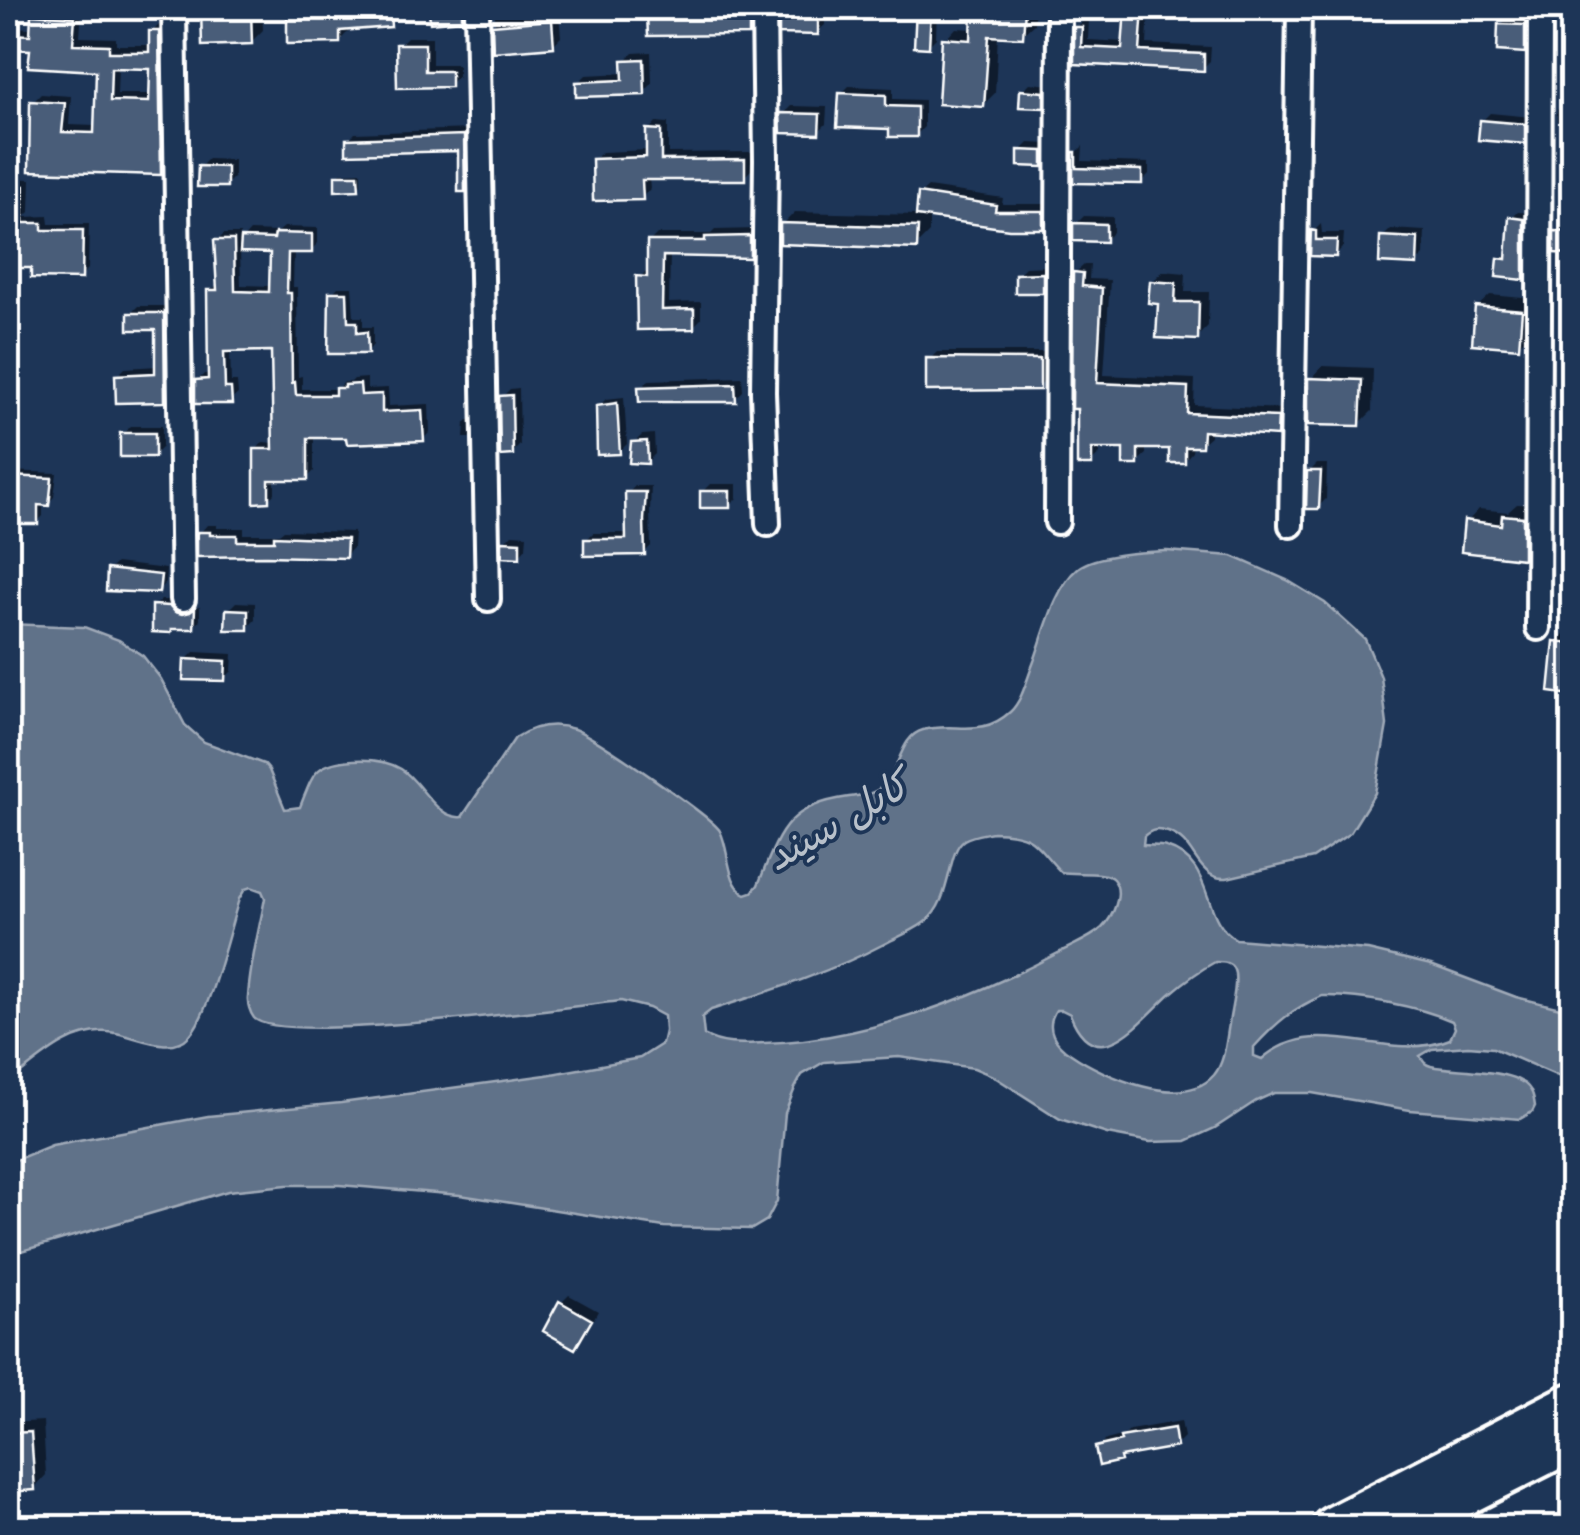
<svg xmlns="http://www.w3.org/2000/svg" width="1580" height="1535" font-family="'Shantell Sans','Playpen Sans Arabic',sans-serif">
<rect width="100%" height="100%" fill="#1d3557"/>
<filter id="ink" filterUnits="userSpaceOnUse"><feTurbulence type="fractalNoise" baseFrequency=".01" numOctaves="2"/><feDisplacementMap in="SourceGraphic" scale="20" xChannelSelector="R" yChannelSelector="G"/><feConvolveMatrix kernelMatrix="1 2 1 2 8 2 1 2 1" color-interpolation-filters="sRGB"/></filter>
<g filter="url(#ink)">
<path fill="#617289" stroke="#a0aab8" stroke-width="2.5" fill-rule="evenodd" d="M 1167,551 L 1232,556 L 1287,580 L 1325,603 L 1365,639 L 1381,677 L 1387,725 L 1375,793 L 1350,833 L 1313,858 L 1227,878 C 1220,878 1216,878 1210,874 C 1193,862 1191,840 1168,832 C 1157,829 1152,829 1144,836 L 1143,845 C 1150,846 1159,845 1166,847 C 1216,862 1200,921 1236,939 L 1368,950 L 1431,965 L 1516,997 L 1572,1011 L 1572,1082 L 1493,1048 L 1468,1046 L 1432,1049 L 1420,1056 C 1424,1062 1424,1064 1431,1066 C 1454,1072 1518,1067 1531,1091 C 1534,1096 1534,1101 1535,1106 L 1532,1112 L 1520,1119 L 1410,1110 L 1312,1093 L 1274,1093 L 1256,1101 L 1215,1128 L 1186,1141 L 1150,1142 L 1107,1134 L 1060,1119 L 993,1076 L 974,1068 L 899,1057 L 824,1062 L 802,1075 L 795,1088 L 785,1113 L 777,1201 L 767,1220 L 752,1229 L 664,1227 L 460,1195 L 339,1185 L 287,1185 L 228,1191 L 8,1255 L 8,1163 L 52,1145 L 208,1116 L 341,1103 L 546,1075 L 640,1058 L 662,1044 L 665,1031 L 664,1016 L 649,1008 L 621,1001 C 572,1006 279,1046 254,1018 C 250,1013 247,1003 248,997 C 250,964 259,930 265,898 L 262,891 L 251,887 L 245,889 L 239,899 C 229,931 210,1014 189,1036 C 170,1057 131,1033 108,1032 C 68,1029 38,1061 8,1083 L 8,624 L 84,627 L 119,640 L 143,656 L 161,679 L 185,725 L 204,742 L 264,764 L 269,770 L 285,809 L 300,807 C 314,772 314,763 354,760 C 370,759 387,761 401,769 C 421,781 436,820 462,817 L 515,738 C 533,726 553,722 574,729 C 594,736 712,817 720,831 C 730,850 726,884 746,894 L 752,892 L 758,885 C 780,831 786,806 849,797 C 862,795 874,795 884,785 C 900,770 900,736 923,730 C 956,721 980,739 1010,712 C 1022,701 1027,679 1033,664 C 1044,635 1054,588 1078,568 C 1096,554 1145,552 1167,551 ZM 993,832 C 1037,833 1034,845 1061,872 C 1073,875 1105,870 1113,879 C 1125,893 1112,918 1102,928 C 1091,938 1075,944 1062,951 C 971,999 867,1040 764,1043 C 743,1044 723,1046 704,1035 L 702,1017 L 711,1010 C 770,991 829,973 884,944 C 898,937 913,931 925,922 C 953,900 946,852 964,840 C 972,835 984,834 993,832 ZM 1215,962 C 1223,962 1231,962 1234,970 C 1239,981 1230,1012 1229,1024 C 1226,1040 1225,1062 1214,1075 C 1182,1111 1103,1076 1071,1054 C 1055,1044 1044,1028 1056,1010 L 1062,1010 L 1070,1014 C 1096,1080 1140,1022 1170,994 C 1184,982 1198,971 1215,962 ZM 1322,996 C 1359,995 1417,1006 1452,1021 L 1455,1028 L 1450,1039 C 1387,1065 1318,1010 1262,1059 L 1254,1056 L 1254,1047 C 1275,1024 1293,1008 1322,996 Z"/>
<path fill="#0007" fill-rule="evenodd" d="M 41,8 L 82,10 L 80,37 L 116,38 L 116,45 L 152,45 L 152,32 L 160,24 L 166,24 L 168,164 L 160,172 L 32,169 L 33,102 L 41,94 L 71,96 L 69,125 L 96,126 L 98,69 L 32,47 L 8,47 L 8,27 L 33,28 L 33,15 ZM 118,66 L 153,66 L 152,94 L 117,94 Z
M 203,8 L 262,8 L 263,30 L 251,42 L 204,43 Z
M 289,8 L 401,8 L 401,13 L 390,24 L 351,29 L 339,41 L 290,41 Z
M 495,8 L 532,8 L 532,16 L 559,14 L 561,37 L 553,45 L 495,50 Z
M 657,8 L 756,8 L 756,25 L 748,32 L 650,15 Z
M 782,8 L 821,8 L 821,11 L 825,11 L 825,25 L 817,32 L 782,31 Z
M 918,8 L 937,8 L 936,38 L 928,46 L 916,45 Z
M 975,8 L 1035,8 L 1034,24 L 1022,35 L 998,34 L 995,93 L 983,105 L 945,40 L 956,28 L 974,29 Z
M 1127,8 L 1149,8 L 1147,44 L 1211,47 L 1210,61 L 1203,68 L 1076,61 L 1076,28 L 1084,20 L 1089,21 L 1088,40 L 1125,42 Z
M 1508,17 L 1532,18 L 1532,43 L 1524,51 L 1501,25 Z
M 407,37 L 432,37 L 432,64 L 458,64 L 458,76 L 450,84 L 400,85 L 399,45 Z
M 651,52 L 652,84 L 644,92 L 578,83 L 586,75 L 626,73 L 625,61 L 633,53 Z
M 1030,83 L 1051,85 L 1050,98 L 1043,106 L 1022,91 Z
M 849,86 L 893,88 L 893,99 L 924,100 L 924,127 L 916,135 L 891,127 L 841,94 Z
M 1564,103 L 1572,104 L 1572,122 L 1557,121 L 1557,110 Z
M 791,106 L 827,107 L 826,124 L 818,132 L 783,114 Z
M 1490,113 L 1532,117 L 1531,133 L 1524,141 L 1482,121 Z
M 656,122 L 668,123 L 668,153 L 752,152 L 752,169 L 744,177 L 649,178 L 650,189 L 642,197 L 594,160 L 602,152 L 648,150 L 649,130 Z
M 471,129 L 472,182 L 464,190 L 460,149 L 348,140 L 355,133 Z
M 1029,143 L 1050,144 L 1050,157 L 1042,165 L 1021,151 Z
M 1083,146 L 1082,161 L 1149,163 L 1149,174 L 1141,182 L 1076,180 L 1076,153 Z
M 208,159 L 234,160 L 234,177 L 226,185 L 200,167 Z
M 361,172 L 361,184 L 358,187 L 337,176 L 341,173 Z
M 8,178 L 31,179 L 30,212 L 25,217 L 48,216 L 49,224 L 89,224 L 88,269 L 81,276 L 20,224 L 24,220 L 8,219 Z
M 928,187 L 1003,198 L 1002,204 L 1050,204 L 1050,219 L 1042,227 L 929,215 L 929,233 L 916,246 L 783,224 L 795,212 L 918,215 L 920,194 Z
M 1518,212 L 1530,213 L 1529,271 L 1523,277 L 1500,259 L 1507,253 L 1511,219 Z
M 1084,216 L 1113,217 L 1113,232 L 1105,240 L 1076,224 Z
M 1321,224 L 1322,233 L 1344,233 L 1343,247 L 1335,255 L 1313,253 L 1313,232 Z
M 1565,224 L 1572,224 L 1572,252 L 1557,251 L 1557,232 Z
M 284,227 L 318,228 L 318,243 L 311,250 L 294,250 L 293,287 L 297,287 L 298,377 L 302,376 L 302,389 L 338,389 L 344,382 L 351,382 L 354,379 L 367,378 L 367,389 L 388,388 L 389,406 L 429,404 L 430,432 L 423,439 L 314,436 L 314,471 L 307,478 L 275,477 L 275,493 L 268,500 L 256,450 L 263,442 L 275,443 L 273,348 L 230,349 L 231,382 L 237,382 L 238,394 L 230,401 L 197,381 L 204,374 L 211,373 L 209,291 L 219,284 L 217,241 L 224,234 L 240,234 L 240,242 L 250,231 L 278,232 ZM 240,249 L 272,251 L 272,286 L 241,285 Z
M 757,229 L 757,247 L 749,255 L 670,254 L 669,303 L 701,302 L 701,319 L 693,327 L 639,327 L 639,277 L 649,270 L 649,242 L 657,234 L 711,234 L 715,230 Z
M 1391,229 L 1425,231 L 1424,255 L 1416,263 L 1383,237 Z
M 1084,265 L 1090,265 L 1089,279 L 1110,280 L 1104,375 L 1195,379 L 1194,405 L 1285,409 L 1285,424 L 1276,433 L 1210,429 L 1210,436 L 1201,444 L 1193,444 L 1192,452 L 1184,461 L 1172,447 L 1146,446 L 1146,454 L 1137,462 L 1125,447 L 1100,446 L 1100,454 L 1091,462 L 1075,273 Z
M 1050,266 L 1050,282 L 1042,290 L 1017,275 L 1025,267 Z
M 1163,271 L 1186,273 L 1185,292 L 1209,292 L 1208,326 L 1197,337 L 1161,301 L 1152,282 Z
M 338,287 L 352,287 L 354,317 L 363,317 L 363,327 L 373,327 L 373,345 L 367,352 L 331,352 L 331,294 Z
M 1490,295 L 1534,299 L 1531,333 L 1518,345 L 1477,307 Z
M 138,306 L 171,306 L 172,392 L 164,400 L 117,376 L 125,368 L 158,366 L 157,328 L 130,314 Z
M 937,352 L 1047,352 L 1047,379 L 1039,387 L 929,360 Z
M 1323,366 L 1373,368 L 1372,411 L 1359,424 L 1311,379 Z
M 742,377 L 743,391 L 735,399 L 641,388 L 649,380 Z
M 519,388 L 520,445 L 512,453 L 502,397 L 510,389 Z
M 624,397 L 627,444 L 619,452 L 598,407 L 606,399 Z
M 468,420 L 472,420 L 472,435 L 469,438 L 464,438 L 465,423 Z
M 131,426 L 162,426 L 162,447 L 154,455 L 123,434 Z
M 654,434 L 655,454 L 647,462 L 634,443 L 642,435 Z
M 1317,464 L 1327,464 L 1326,499 L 1318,507 L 1309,472 Z
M 8,471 L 57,473 L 54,497 L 48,503 L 43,503 L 43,516 L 37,522 L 21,516 L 8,516 Z
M 710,484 L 737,484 L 737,498 L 729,506 L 702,492 Z
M 635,486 L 651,486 L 650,511 L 651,546 L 644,553 L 586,540 L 593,533 L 629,533 L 628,493 Z
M 1517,504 L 1535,505 L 1535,544 L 1522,556 L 1467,522 L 1479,509 L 1508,512 Z
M 207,525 L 217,525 L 217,528 L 244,528 L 244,534 L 279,534 L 284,530 L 354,532 L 353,548 L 345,556 L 200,555 L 200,533 Z
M 512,534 L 527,535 L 526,548 L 519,556 L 504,542 Z
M 116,563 L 166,569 L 165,583 L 158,590 L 109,570 Z
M 161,600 L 177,600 L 181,606 L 190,608 L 200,606 L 200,620 L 193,627 L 155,606 Z
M 236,602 L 255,603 L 255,620 L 247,628 L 228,610 Z
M 1569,629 L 1572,630 L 1572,692 L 1551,690 L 1556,642 Z
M 194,652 L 233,654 L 232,671 L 224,679 L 186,660 Z
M 569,1295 L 598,1311 L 583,1338 L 575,1346 L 561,1303 Z
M 43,1421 L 46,1475 L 34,1488 L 8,1489 L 8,1423 Z
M 1181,1421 L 1184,1437 L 1176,1445 L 1125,1454 L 1120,1459 L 1098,1448 L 1106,1440 L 1125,1435 L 1130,1430 Z"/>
<path fill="#4a5d79" stroke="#fff" stroke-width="2.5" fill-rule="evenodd" d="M 201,8 L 251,8 L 252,44 L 202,46 Z
M 287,8 L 340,8 L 340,14 L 390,10 L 391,27 L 340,31 L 340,43 L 287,44 Z
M 429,8 L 462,8 L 462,20 L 430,23 Z
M 779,8 L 814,8 L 814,18 L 818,18 L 818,35 L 779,34 Z
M 916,8 L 931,8 L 929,48 L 914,47 Z
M 972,8 L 1025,8 L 1023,38 L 989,36 L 984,107 L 938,104 L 942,38 L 971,40 Z
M 1125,8 L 1143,8 L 1140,51 L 1204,54 L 1204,71 L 1074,64 L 1074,27 L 1082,27 L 1081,47 L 1122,49 Z
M 700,11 L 749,12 L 749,35 L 648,36 L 647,14 Z
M 31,14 L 75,17 L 73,44 L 109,45 L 109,52 L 149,52 L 149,31 L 159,31 L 161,175 L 29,171 L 30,101 L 65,103 L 62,132 L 94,133 L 96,71 L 28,67 L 30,50 L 8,49 L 8,34 L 30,35 ZM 111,68 L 150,69 L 149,102 L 110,101 Z
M 552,20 L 554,47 L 493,52 L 492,25 Z
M 1498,24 L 1525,25 L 1525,53 L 1497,51 Z
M 396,44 L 425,44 L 425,71 L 451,71 L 451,87 L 397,88 Z
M 644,59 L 645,95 L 576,97 L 576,82 L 623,80 L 622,60 Z
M 1020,90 L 1044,92 L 1044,108 L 1019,107 Z
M 839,93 L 886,95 L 886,106 L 917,107 L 917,137 L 889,137 L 889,129 L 837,127 Z
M 780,113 L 820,114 L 819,134 L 781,133 Z
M 1480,120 L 1525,124 L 1525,144 L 1478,140 Z
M 646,129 L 661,130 L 661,160 L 745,159 L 745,180 L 642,180 L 643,200 L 593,201 L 592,159 L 646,157 Z
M 464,135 L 465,192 L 458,192 L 458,151 L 346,154 L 346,139 Z
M 1018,150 L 1043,151 L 1043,167 L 1018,166 Z
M 1073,152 L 1076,152 L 1076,168 L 1142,170 L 1142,184 L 1073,183 Z
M 198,166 L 227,167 L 227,187 L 197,187 Z
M 335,175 L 358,175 L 359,190 L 335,191 Z
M 8,185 L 24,186 L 23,223 L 8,222 Z
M 918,193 L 996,205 L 995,211 L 1043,211 L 1043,229 L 1009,229 L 916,216 Z
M 1509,217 L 1524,219 L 1524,280 L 1496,277 L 1498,258 L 1506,259 Z
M 17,223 L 42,223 L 42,230 L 83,230 L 82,279 L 31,278 L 31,268 L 18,268 Z
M 780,223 L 918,227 L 917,249 L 780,244 Z
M 1073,223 L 1106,224 L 1106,242 L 1073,241 Z
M 1311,230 L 1316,231 L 1316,240 L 1337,240 L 1336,257 L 1310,256 Z
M 1554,231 L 1572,232 L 1572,254 L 1554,253 Z
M 275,233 L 312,234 L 312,253 L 288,253 L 287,293 L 291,293 L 292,383 L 295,382 L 296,395 L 335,395 L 335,388 L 345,388 L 345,385 L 360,384 L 361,395 L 382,394 L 382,412 L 422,410 L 424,441 L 347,444 L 346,438 L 308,438 L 308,480 L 269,480 L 269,502 L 254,503 L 254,449 L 273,449 L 271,351 L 224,352 L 225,388 L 231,388 L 232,404 L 195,404 L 195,380 L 208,379 L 207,290 L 217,290 L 214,240 L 234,240 L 235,291 L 269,292 L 270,253 L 240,252 L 241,238 L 274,239 Z
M 750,236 L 750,258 L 663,256 L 662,310 L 694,309 L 694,329 L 637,330 L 636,276 L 647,277 L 647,241 L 705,241 L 705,237 Z
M 1380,236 L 1418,238 L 1417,265 L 1379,263 Z
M 1073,272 L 1083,273 L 1082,286 L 1102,288 L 1097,383 L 1188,387 L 1187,413 L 1278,417 L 1277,436 L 1203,431 L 1202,447 L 1185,447 L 1185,463 L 1169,463 L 1169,449 L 1138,449 L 1138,465 L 1123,465 L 1123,449 L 1092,449 L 1092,465 L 1077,465 L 1077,409 L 1072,409 Z
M 1043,273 L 1043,293 L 1015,293 L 1015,274 Z
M 1150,281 L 1176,283 L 1175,302 L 1199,302 L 1198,340 L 1156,338 L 1158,304 L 1148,303 Z
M 329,292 L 347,292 L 348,322 L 357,322 L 357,333 L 367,332 L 368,354 L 328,354 Z
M 1475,306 L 1522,310 L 1519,348 L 1472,344 Z
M 128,313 L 164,313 L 165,402 L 116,403 L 115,375 L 155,373 L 155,330 L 128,330 Z
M 926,358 L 1040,359 L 1040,390 L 926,391 Z
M 1308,378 L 1362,380 L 1360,426 L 1308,425 Z
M 735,384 L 736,402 L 639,402 L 638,387 Z
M 512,395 L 513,455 L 500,456 L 499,396 Z
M 617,403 L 620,454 L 597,455 L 596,406 Z
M 120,433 L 155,433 L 155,457 L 120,457 Z
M 647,441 L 648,464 L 629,463 L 631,442 Z
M 1307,471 L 1321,471 L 1319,509 L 1306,509 Z
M 8,476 L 52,478 L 49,506 L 38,505 L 38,524 L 18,524 L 18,519 L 8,518 Z
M 700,491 L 730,491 L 730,508 L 700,508 Z
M 625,492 L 646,492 L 644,520 L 645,555 L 584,556 L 584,539 L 626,539 Z
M 1502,515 L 1523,517 L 1523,559 L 1461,552 L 1464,520 L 1501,525 Z
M 197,532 L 210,532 L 210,535 L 237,535 L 237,541 L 274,541 L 274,536 L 347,539 L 346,558 L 266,556 L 197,557 Z
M 502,541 L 520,542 L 520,558 L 502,557 Z
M 107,569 L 161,575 L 159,593 L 106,591 Z
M 152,605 L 170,606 L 175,612 L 182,614 L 190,612 L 195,608 L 194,629 L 172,629 L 171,633 L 152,632 Z
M 226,609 L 248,610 L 248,630 L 225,630 Z
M 1554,641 L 1572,643 L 1572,695 L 1549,692 Z
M 184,659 L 226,661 L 225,681 L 183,680 Z
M 559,1301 L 592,1320 L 575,1349 L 543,1331 Z
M 1174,1428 L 1177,1447 L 1120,1457 L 1121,1461 L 1099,1466 L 1095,1447 L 1121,1441 L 1120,1437 Z
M 31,1432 L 35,1490 L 8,1492 L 8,1433 Z"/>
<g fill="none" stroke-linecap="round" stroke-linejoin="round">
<defs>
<path id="street" d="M 174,8 L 183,599
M 477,8 L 488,599
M 764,8 L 766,160 L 763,392 L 768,524
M 1057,522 L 1059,8
M 1291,525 L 1299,8
M 1538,628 L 1540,8"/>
<path id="highway" d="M 1334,1528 L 1572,1405
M 1396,1528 L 1572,1439"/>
</defs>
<use href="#street" stroke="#fff" stroke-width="30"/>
<use href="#highway" stroke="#fff" stroke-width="50"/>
<use href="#street" stroke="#1d3557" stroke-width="22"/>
<use href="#highway" stroke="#1d3557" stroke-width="42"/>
</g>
</g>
<g text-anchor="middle" stroke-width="8" stroke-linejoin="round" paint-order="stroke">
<g font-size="40" font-style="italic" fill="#b8c0ca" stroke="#1d3557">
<text transform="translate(837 820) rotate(-30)" y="14">کابل سيند</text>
</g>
</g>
<rect width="1580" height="1535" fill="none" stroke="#1d3557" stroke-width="40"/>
<rect x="20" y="20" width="1540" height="1495" fill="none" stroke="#fff" stroke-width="4" filter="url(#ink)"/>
</svg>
